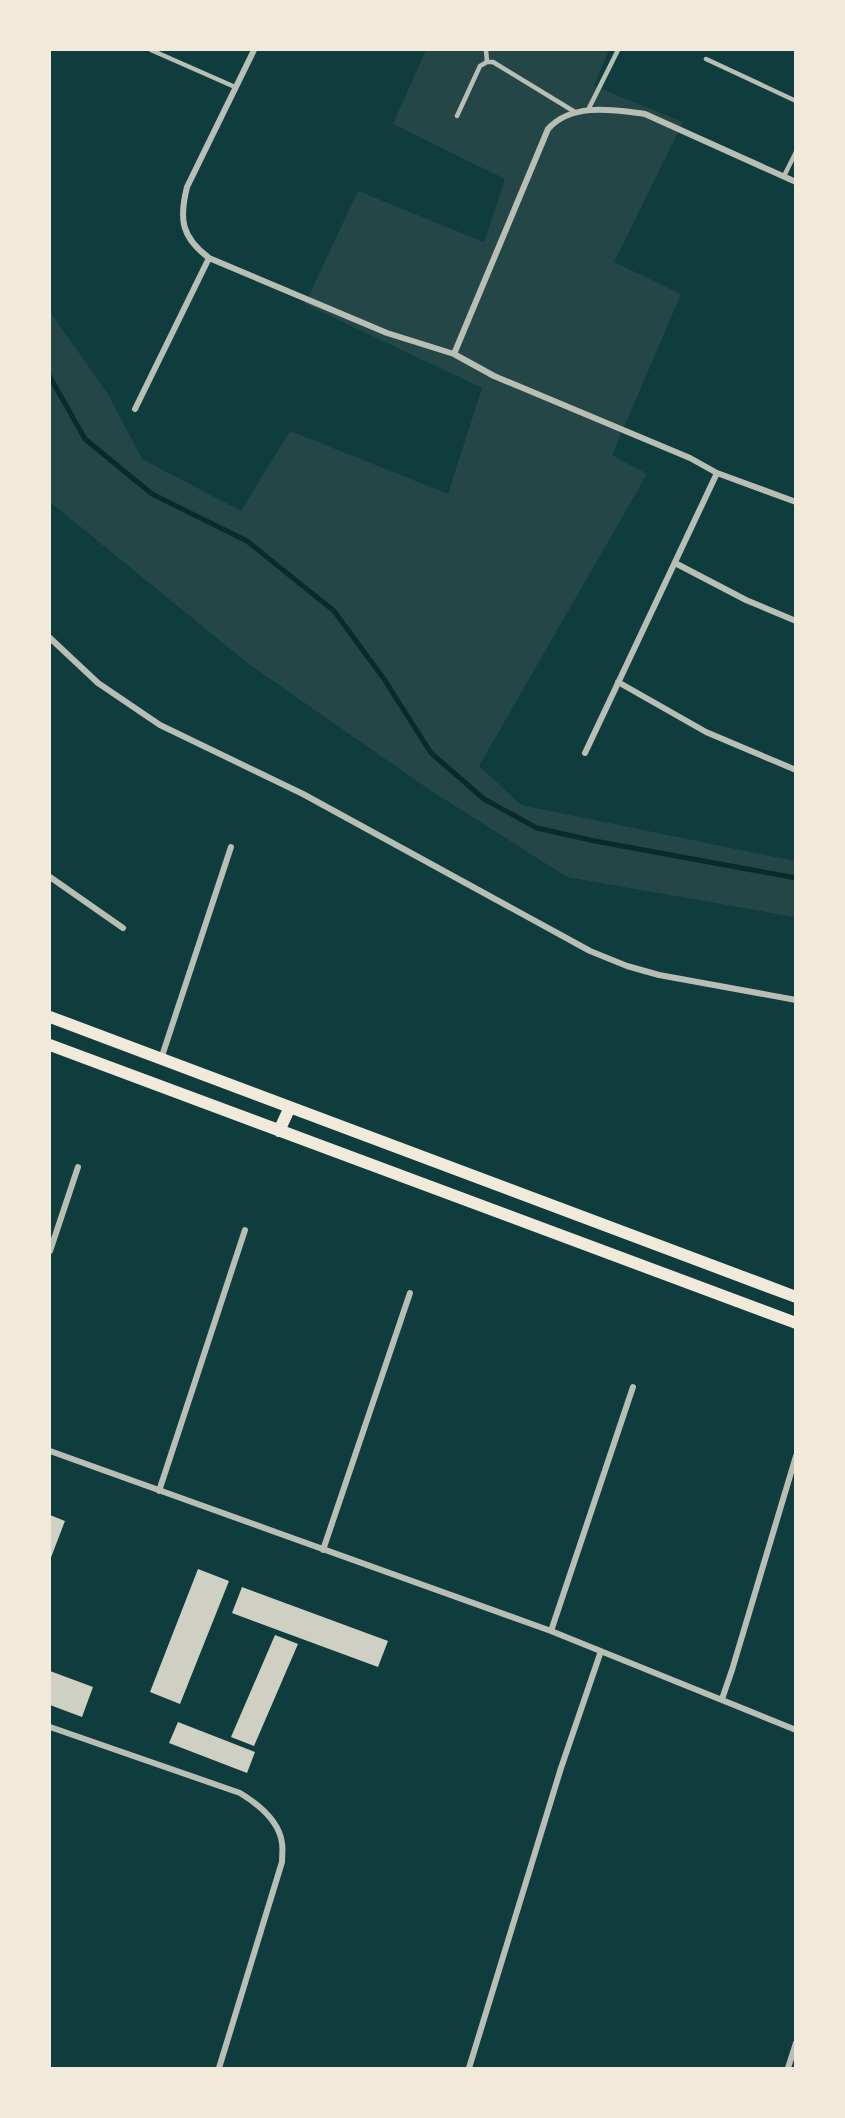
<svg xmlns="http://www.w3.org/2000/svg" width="845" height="2118" font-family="Manrope,sans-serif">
<rect width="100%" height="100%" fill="#0f3d3e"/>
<path fill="#244646" d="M 426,50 L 609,50 L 594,86 L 683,122 L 614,262 L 681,294 L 612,455 L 647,474 L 479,766 L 521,805 L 795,861 L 795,917 L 567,877 L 430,790 L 250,665 L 50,502 L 50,312 L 108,394 L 142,459 L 241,511 L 290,431 L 448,494 L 482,388 L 305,304 L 358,191 L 484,242 L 505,179 L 393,124 Z"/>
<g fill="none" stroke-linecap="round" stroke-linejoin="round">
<path stroke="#0a2a2b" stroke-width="5" d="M 50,377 L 85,439 L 152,494 L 247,541 L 334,611 L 384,679 L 431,753 L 484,799 L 537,828 L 595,841 L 796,878"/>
</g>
<path fill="#cfcfc3" d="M 50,1515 L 65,1521 L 50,1560 Z
M 198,1569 L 229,1581 L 180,1704 L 150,1692 Z
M 242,1587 L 388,1641 L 378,1667 L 232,1613 Z
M 275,1635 L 298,1644 L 254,1746 L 231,1737 Z
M 50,1671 L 93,1687 L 82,1717 L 50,1705 Z
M 178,1722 L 255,1752 L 247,1773 L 169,1743 Z"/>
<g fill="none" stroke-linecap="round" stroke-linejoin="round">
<path stroke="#b8beb3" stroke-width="4.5" d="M 151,50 L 235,87
M 486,50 L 487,62
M 706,59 L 796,101
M 588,110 L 618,50
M 457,116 L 480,66 L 487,62 L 493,62 L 575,112
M 784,176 L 796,152"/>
<path stroke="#b8beb3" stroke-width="6" d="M 254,50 L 187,187 C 179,219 181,237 209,258 L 387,333 L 454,354 L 494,376 L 690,458 L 717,473 L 796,502
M 454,354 L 548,129 C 572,102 614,110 645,114 L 796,182
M 135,409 L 209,258
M 675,563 L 746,600 L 796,621
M 50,638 L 98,683 L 160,725 L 303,794 L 590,951 L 627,966 L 659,975 L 796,1000
M 618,682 L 706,732 L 796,770
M 585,753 L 717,473
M 50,877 L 123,928
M 161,1059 L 231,847
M 50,1251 L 78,1167
M 50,1451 L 551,1631 L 796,1730
M 159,1491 L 245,1230
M 323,1550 L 410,1293
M 551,1631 L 633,1387
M 722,1699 L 732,1670 L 796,1456
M 50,1727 L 240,1793 C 258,1804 279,1820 282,1843 C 283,1849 282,1856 282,1862 L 219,2068
M 469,2068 L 561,1768 L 601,1651
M 788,2068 L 796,2043"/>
<path stroke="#f1e9da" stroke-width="12" d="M 50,1017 L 796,1297
M 50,1045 L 796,1323
M 279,1131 L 290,1107"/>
</g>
<rect width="845" height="2118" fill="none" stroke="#f1e9da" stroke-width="102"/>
</svg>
